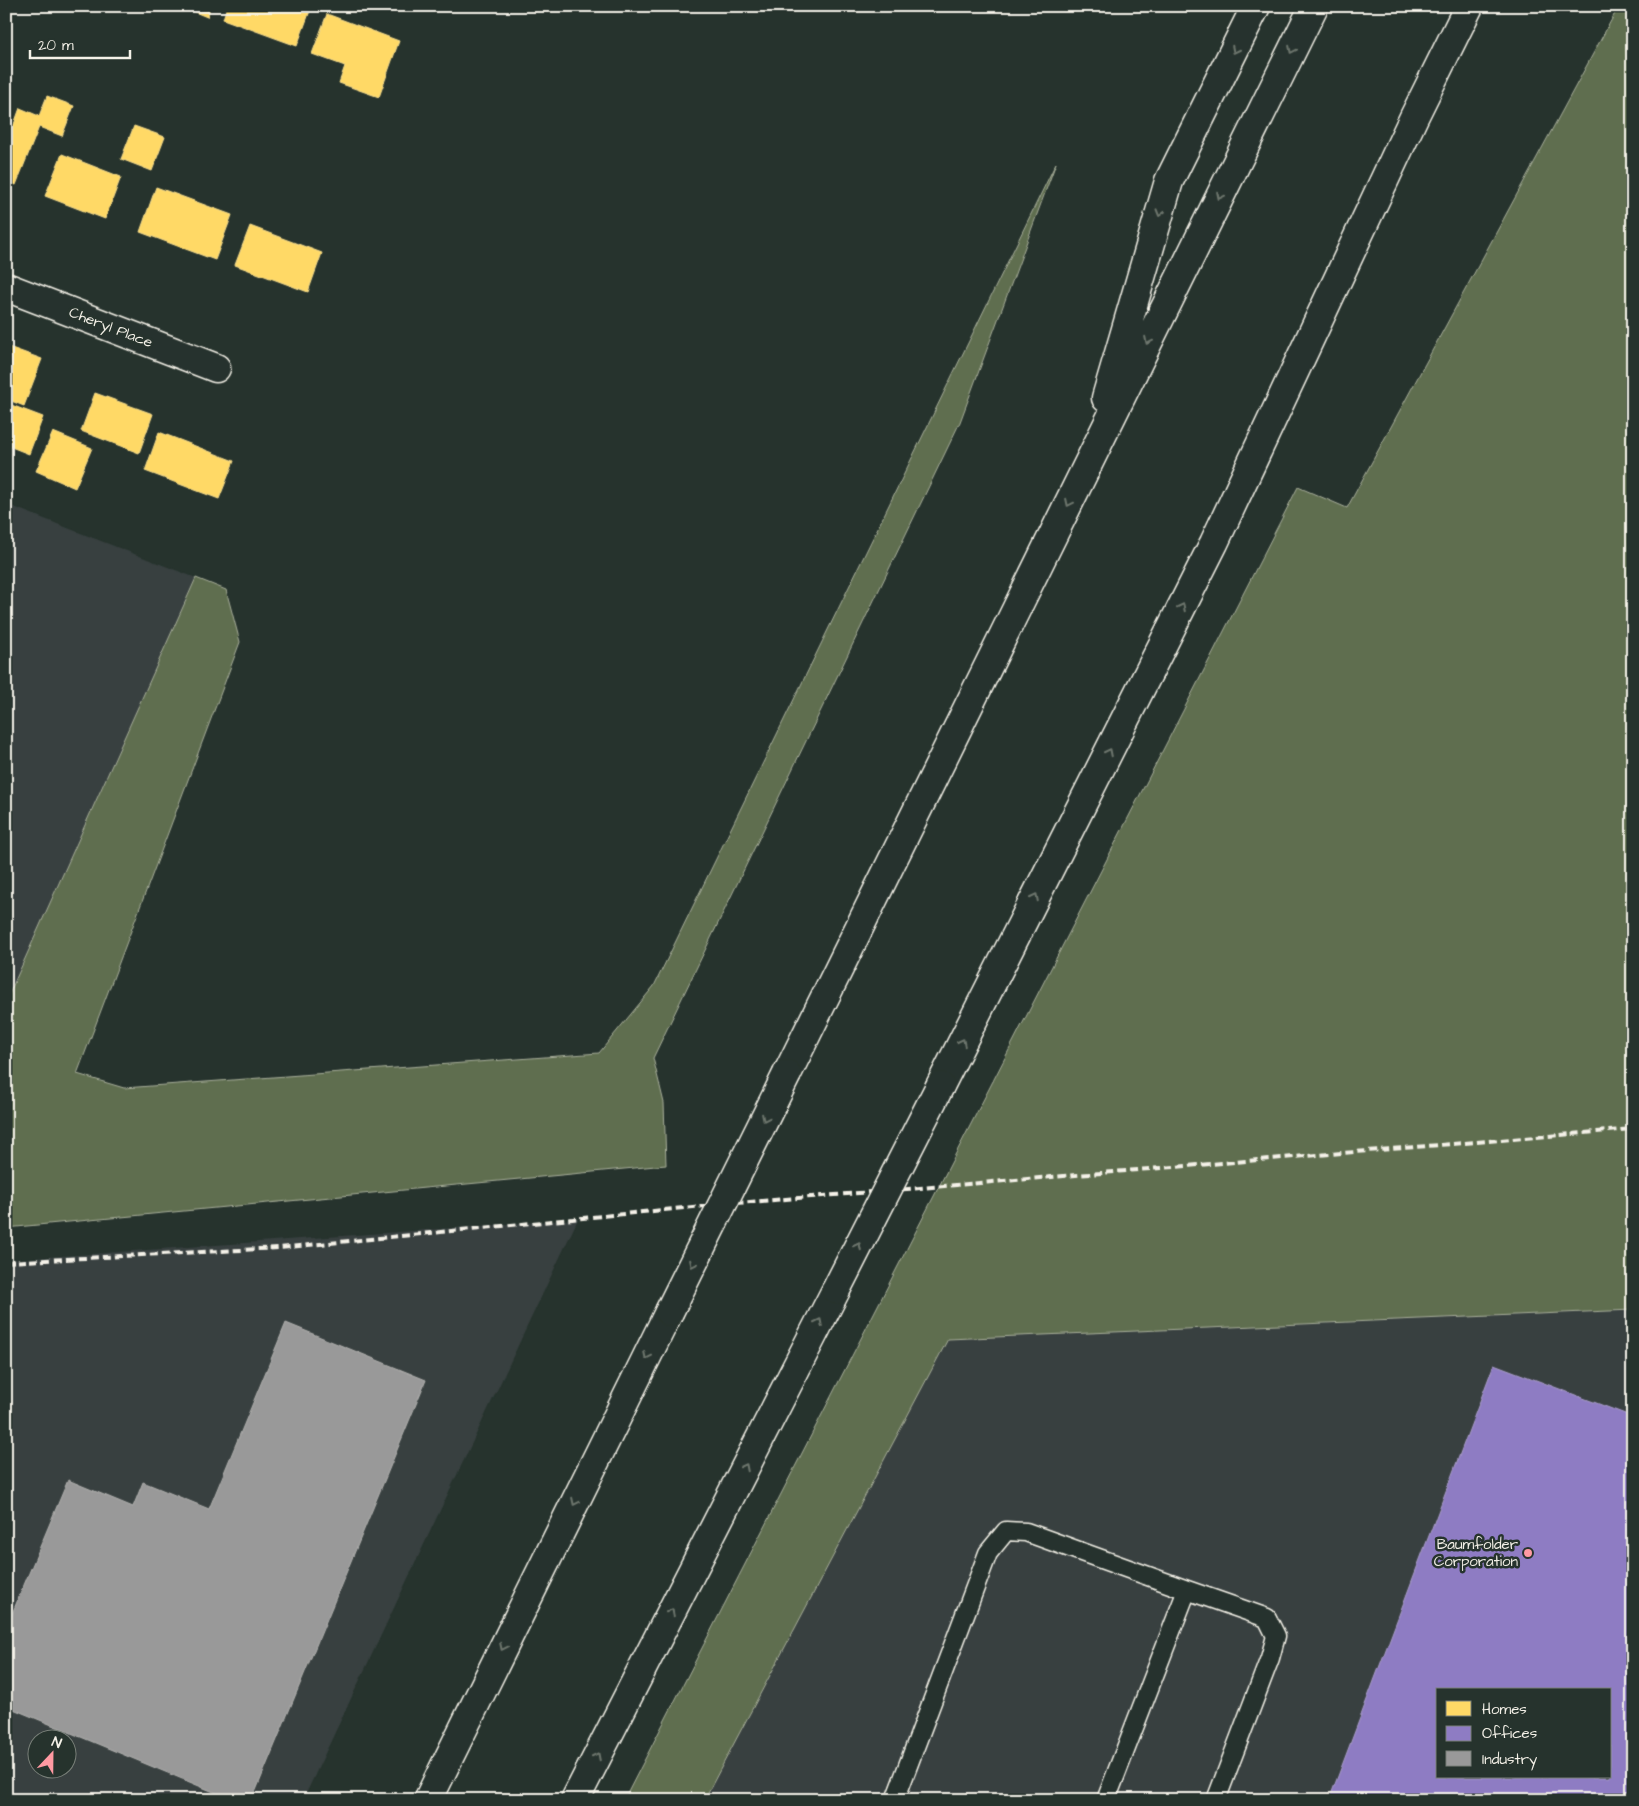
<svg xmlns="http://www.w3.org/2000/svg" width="1639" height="1806" font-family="'Architects Daughter',sans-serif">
<rect width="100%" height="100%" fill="#26332d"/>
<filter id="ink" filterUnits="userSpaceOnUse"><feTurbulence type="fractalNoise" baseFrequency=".02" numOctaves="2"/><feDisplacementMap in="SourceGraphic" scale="10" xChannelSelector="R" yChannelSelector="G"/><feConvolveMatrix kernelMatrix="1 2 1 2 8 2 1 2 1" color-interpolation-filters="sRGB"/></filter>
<g filter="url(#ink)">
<path fill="#384040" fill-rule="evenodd" d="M 6,504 L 196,578 L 6,1001 Z
M 578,1219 L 303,1800 L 6,1800 L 6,1260 ZM 38,1738 L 68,1738 L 68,1768 L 38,1768 Z
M 1633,1310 L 1633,1800 L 704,1800 L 948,1339 ZM 1438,1690 L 1610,1690 L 1610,1777 L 1438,1777 Z"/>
<path fill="#5f6e50" stroke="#aab09c" d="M 1619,6 L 1633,6 L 1633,1310 L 948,1339 L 704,1800 L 624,1800 L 1298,487 L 1347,508 Z
M 1056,163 L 960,422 L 653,1058 L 664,1103 L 666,1165 L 6,1228 L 6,1001 L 196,578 L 226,590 L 240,642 L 77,1074 L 124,1088 L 599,1053 L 654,986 Z"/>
<path fill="#ffd966" stroke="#fce08d" d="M 180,6 L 211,6 L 207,17 Z
M 227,6 L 305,6 L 311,8 L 297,46 L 223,19 Z
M 327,14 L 399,41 L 379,97 L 339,83 L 345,66 L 312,54 Z
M 47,96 L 74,106 L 62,136 L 39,127 L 16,185 L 6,181 L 6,124 L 13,127 L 20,108 L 39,116 Z
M 134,126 L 165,137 L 152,171 L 121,159 Z
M 62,154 L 121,177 L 105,219 L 45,196 Z
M 156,187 L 232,215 L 215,260 L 140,232 Z
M 250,226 L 322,253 L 308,292 L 235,265 Z
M 6,346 L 42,359 L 24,406 L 6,399 Z
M 95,393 L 153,414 L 139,453 L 81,431 Z
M 6,403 L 43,417 L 29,454 L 6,445 Z
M 53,432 L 92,448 L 75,488 L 36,471 Z
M 159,432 L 234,461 L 219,499 L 145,471 Z"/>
<path fill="#8e7cc3" stroke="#ad9fce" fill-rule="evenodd" d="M 1494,1364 L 1633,1417 L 1633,1800 L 1329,1800 ZM 1438,1690 L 1610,1690 L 1610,1777 L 1438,1777 Z"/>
<path fill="#999" stroke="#b4b3b1" d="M 286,1323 L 426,1380 L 252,1800 L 233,1800 L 6,1706 L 6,1628 L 68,1480 L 133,1507 L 143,1482 L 209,1509 Z"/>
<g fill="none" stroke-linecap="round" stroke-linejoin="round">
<defs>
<path id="service" d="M 895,1800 L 988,1553 L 1006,1531 L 1026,1532 L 1187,1590
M 1106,1800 L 1187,1590 L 1267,1618 L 1276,1636 L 1270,1658 L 1216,1800"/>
<path id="minor" d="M 6,287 L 216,368"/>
<path id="motorway" d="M 1106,398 L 1169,181 L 1256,6
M 787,1074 L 1314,6
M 940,1086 L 1214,543 L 1414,117 L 1469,6
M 428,1800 L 669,1312
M 575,1800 L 836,1290"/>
</defs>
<use href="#service" stroke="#f4f1e8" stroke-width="21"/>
<use href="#minor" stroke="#f4f1e8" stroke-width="31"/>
<use href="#motorway" stroke="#f4f1e8" stroke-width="31"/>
<use href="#service" stroke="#26332d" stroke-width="18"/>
<use href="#minor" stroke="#26332d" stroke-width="28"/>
<use href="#motorway" stroke="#26332d" stroke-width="28"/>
<path stroke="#f4f1e8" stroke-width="4" stroke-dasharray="8 4" stroke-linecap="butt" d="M 6,1262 L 279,1248 L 714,1205 L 1633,1129"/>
<defs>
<path id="motorway-bridge" d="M 836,1290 L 940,1086
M 669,1312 L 787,1074"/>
</defs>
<use href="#motorway-bridge" stroke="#f4f1e8" stroke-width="31" stroke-linecap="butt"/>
<use href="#motorway-bridge" stroke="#26332d" stroke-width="28"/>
</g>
<defs><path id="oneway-chevron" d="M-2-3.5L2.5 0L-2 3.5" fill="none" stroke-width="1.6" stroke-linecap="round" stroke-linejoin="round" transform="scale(1.25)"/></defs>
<g stroke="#6e766e">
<use href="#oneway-chevron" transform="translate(1235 50) rotate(117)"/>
<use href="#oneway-chevron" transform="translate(1292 50) rotate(116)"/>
<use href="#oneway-chevron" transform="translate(1220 196) rotate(116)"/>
<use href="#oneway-chevron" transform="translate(1160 213) rotate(106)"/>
<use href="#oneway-chevron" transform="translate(1148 341) rotate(116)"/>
<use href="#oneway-chevron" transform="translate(1069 503) rotate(116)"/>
<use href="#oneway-chevron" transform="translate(1182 607) rotate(-63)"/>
<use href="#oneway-chevron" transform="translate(1109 752) rotate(-63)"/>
<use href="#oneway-chevron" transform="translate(1035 897) rotate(-63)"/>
<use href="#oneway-chevron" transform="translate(962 1042) rotate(-63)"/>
<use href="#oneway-chevron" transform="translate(765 1118) rotate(116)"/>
<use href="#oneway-chevron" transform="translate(858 1246) rotate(-63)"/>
<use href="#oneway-chevron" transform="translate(693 1264) rotate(116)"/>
<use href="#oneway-chevron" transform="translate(819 1322) rotate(-63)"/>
<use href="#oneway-chevron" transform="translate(647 1356) rotate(116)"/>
<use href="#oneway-chevron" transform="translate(745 1467) rotate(-63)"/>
<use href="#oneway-chevron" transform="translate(575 1502) rotate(116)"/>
<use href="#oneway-chevron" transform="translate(671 1612) rotate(-63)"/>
<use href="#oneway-chevron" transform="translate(503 1647) rotate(116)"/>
<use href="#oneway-chevron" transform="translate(597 1756) rotate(-63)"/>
</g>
</g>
<circle fill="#ff9aa2" stroke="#26332d" stroke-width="2" cx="1528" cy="1553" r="5"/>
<g text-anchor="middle" stroke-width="5" stroke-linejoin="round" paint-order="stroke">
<g font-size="15" fill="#f4f1e8" stroke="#26332d">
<text transform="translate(111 327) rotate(21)" y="5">Cheryl Place</text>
</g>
<g font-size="15" fill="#f4f1e8" stroke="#26332d" text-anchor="end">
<text x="1518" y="1549">Baumfolder<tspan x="1518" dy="17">Corporation</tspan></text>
</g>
</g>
<rect width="1639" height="1806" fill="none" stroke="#26332d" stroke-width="25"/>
<rect x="12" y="12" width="1614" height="1781" fill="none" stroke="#f4f1e8" stroke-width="2" filter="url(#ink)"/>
<rect x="1436" y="1688" width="175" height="90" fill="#26332d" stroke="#787f78"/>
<rect x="1446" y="1701" width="25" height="15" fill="#ffd966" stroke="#787f78"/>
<text x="1482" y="1714" font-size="15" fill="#f4f1e8">Homes</text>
<rect x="1446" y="1726" width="25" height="15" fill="#8e7cc3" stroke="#787f78"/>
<text x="1482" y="1738" font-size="15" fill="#f4f1e8">Offices</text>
<rect x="1446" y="1751" width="25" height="15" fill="#999999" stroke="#787f78"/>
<text x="1482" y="1764" font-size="15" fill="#f4f1e8">Industry</text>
<g transform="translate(52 1754) rotate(22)"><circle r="24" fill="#26332d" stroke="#787f78"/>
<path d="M0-4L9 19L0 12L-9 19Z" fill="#ff9aa2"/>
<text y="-8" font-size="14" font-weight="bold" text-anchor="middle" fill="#f4f1e8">N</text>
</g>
<path d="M30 50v8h100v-8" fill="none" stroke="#f4f1e8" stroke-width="2.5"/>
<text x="38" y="50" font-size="15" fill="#f4f1e8" stroke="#26332d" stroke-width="4" paint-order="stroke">20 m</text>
</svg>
